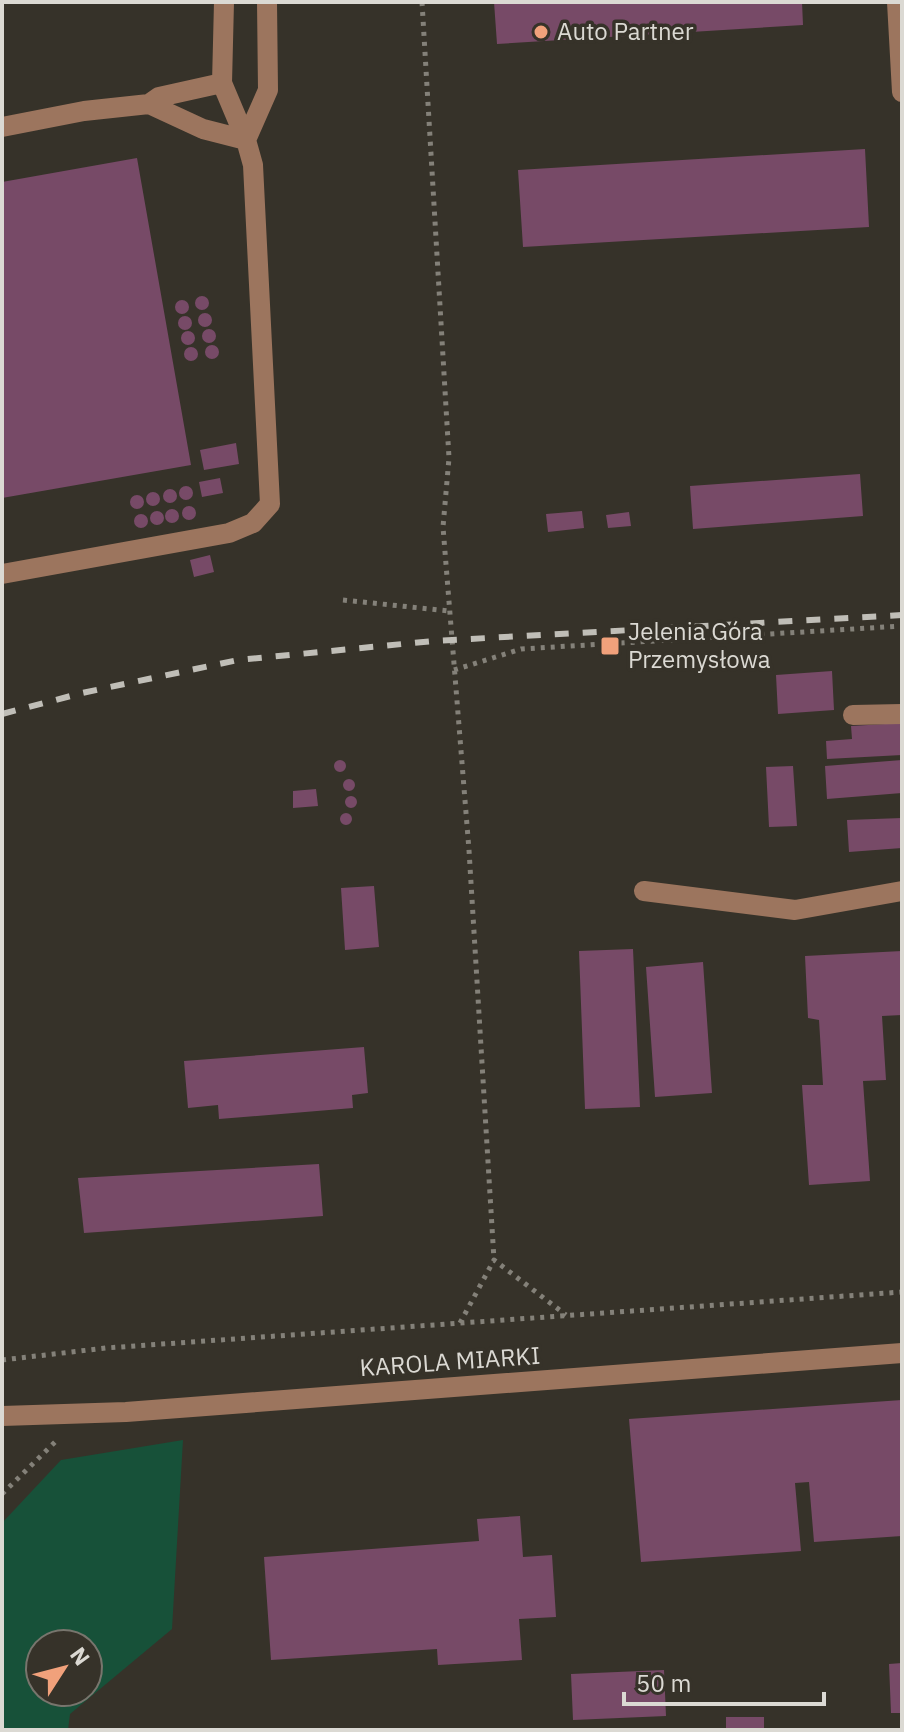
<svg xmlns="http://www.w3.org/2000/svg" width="904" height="1732" font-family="'IBM Plex Sans',sans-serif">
<rect width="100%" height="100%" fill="#363229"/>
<path fill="#175139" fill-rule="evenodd" d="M 183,1440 L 172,1629 L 70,1714 L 68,1730 L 2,1730 L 2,1523 L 61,1460 ZM 40,1644 L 88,1644 L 88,1692 L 40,1692 Z"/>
<path fill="#774a67" d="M 494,2 L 802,2 L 803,25 L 497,44 Z
M 865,149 L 869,227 L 523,247 L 518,170 Z
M 137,158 L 191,465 L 2,498 L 2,182 Z
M195 303a7 7 0 1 1 14 0a7 7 0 1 1-14 0Z
M175 307a7 7 0 1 1 14 0a7 7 0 1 1-14 0Z
M198 320a7 7 0 1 1 14 0a7 7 0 1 1-14 0Z
M178 323a7 7 0 1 1 14 0a7 7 0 1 1-14 0Z
M202 336a7 7 0 1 1 14 0a7 7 0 1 1-14 0Z
M181 338a7 7 0 1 1 14 0a7 7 0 1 1-14 0Z
M205 352a7 7 0 1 1 14 0a7 7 0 1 1-14 0Z
M184 354a7 7 0 1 1 14 0a7 7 0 1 1-14 0Z
M 236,443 L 239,464 L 204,470 L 200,450 Z
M 860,474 L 863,516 L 693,529 L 690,486 Z
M 220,478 L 223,493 L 202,497 L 199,482 Z
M179 493a7 7 0 1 1 14 0a7 7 0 1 1-14 0Z
M163 496a7 7 0 1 1 14 0a7 7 0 1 1-14 0Z
M146 499a7 7 0 1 1 14 0a7 7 0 1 1-14 0Z
M130 502a7 7 0 1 1 14 0a7 7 0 1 1-14 0Z
M182 513a7 7 0 1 1 14 0a7 7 0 1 1-14 0Z
M165 516a7 7 0 1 1 14 0a7 7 0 1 1-14 0Z
M150 518a7 7 0 1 1 14 0a7 7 0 1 1-14 0Z
M 582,511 L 584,528 L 548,532 L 546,514 Z
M 629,512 L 631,526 L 608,528 L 606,515 Z
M134 521a7 7 0 1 1 14 0a7 7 0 1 1-14 0Z
M 210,555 L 214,572 L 194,577 L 190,560 Z
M 832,671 L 834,710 L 778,714 L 776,675 Z
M 902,723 L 902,755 L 827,759 L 826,741 L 852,739 L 851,726 Z
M334 766a6 6 0 1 1 12 0a6 6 0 1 1-12 0Z
M 902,760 L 902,793 L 827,799 L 825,766 Z
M 793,766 L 797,826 L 769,827 L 766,767 Z
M343 785a6 6 0 1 1 12 0a6 6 0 1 1-12 0Z
M 316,789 L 318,806 L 293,808 L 293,791 Z
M345 802a6 6 0 1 1 12 0a6 6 0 1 1-12 0Z
M340 819a6 6 0 1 1 12 0a6 6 0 1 1-12 0Z
M 902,818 L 902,848 L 849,852 L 847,820 Z
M 374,886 L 379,947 L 345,950 L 341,888 Z
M 633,949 L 640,1107 L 585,1109 L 579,951 Z
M 902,951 L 902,1015 L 882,1016 L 886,1080 L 863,1081 L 870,1181 L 809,1185 L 802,1085 L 823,1085 L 819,1020 L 808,1018 L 805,956 Z
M 703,962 L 712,1093 L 655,1097 L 646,967 Z
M 364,1047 L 368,1093 L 352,1095 L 353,1108 L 219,1119 L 218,1105 L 188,1108 L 184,1061 Z
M 319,1164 L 323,1216 L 84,1233 L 78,1178 Z
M 902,1400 L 902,1536 L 814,1542 L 809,1482 L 795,1483 L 801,1551 L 641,1562 L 629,1419 Z
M 520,1516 L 523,1557 L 552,1555 L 556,1617 L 519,1619 L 522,1660 L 438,1665 L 437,1649 L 271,1660 L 264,1557 L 479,1541 L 477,1519 Z
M 902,1663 L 902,1713 L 891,1713 L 889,1664 Z
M 664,1670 L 666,1716 L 573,1720 L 571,1674 Z
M 726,1717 L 764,1717 L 764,1730 L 726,1730 Z"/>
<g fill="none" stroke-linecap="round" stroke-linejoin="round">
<path stroke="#848179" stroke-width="5" stroke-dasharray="4 6" stroke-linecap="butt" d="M 422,2 L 449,458 L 443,527 L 469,850 L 494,1260
M 343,600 L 449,611
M 454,670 L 521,649 L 902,626
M 460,1323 L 494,1260 L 566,1315
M 2,1360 L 106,1348 L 902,1292
M 2,1494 L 55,1442 L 56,1437"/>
<path stroke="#9c755e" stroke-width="20" d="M 224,2 L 222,83 L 246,140
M 897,2 L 902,92
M 2,127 L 84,111 L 149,104 L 159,97 L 222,83
M 246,140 L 268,90 L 267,2
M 2,574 L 229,533 L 253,523 L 270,504 L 253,165 L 246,140 L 203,129 L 149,104
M 853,715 L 902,714
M 644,891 L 795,910 L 902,891
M 2,1416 L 126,1412 L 902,1353"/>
<path stroke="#c0beb7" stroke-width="6" stroke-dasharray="14 14" stroke-linecap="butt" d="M 2,714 L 82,693 L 238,660 L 433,641 L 902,615"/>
</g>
<g fill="#f1a17b" stroke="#363229" stroke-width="3">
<circle cx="541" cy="32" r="8"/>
<rect x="600" y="636" width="20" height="20" rx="4"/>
</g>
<g text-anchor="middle" stroke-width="7" stroke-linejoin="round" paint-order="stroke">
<g font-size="24" fill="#dbd9d3" stroke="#363229" text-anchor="start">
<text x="557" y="40">Auto Partner</text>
<text x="628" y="640">Jelenia Góra<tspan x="628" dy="28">Przemysłowa</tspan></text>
</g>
<g font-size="24" fill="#dbd9d3" stroke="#363229">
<text transform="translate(450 1362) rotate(-4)" y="8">KAROLA MIARKI</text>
</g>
</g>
<rect width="904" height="1732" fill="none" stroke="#dbd9d3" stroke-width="8"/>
<g transform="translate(64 1668) rotate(54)"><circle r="38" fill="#363229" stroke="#78756d" stroke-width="2"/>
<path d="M0-6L14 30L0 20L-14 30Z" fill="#f1a17b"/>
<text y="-12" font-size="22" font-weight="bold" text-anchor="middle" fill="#dbd9d3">N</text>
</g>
<path d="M624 1692v12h200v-12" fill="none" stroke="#dbd9d3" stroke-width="4"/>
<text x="636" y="1692" font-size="24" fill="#dbd9d3" stroke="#363229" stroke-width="6" paint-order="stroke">50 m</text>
</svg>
